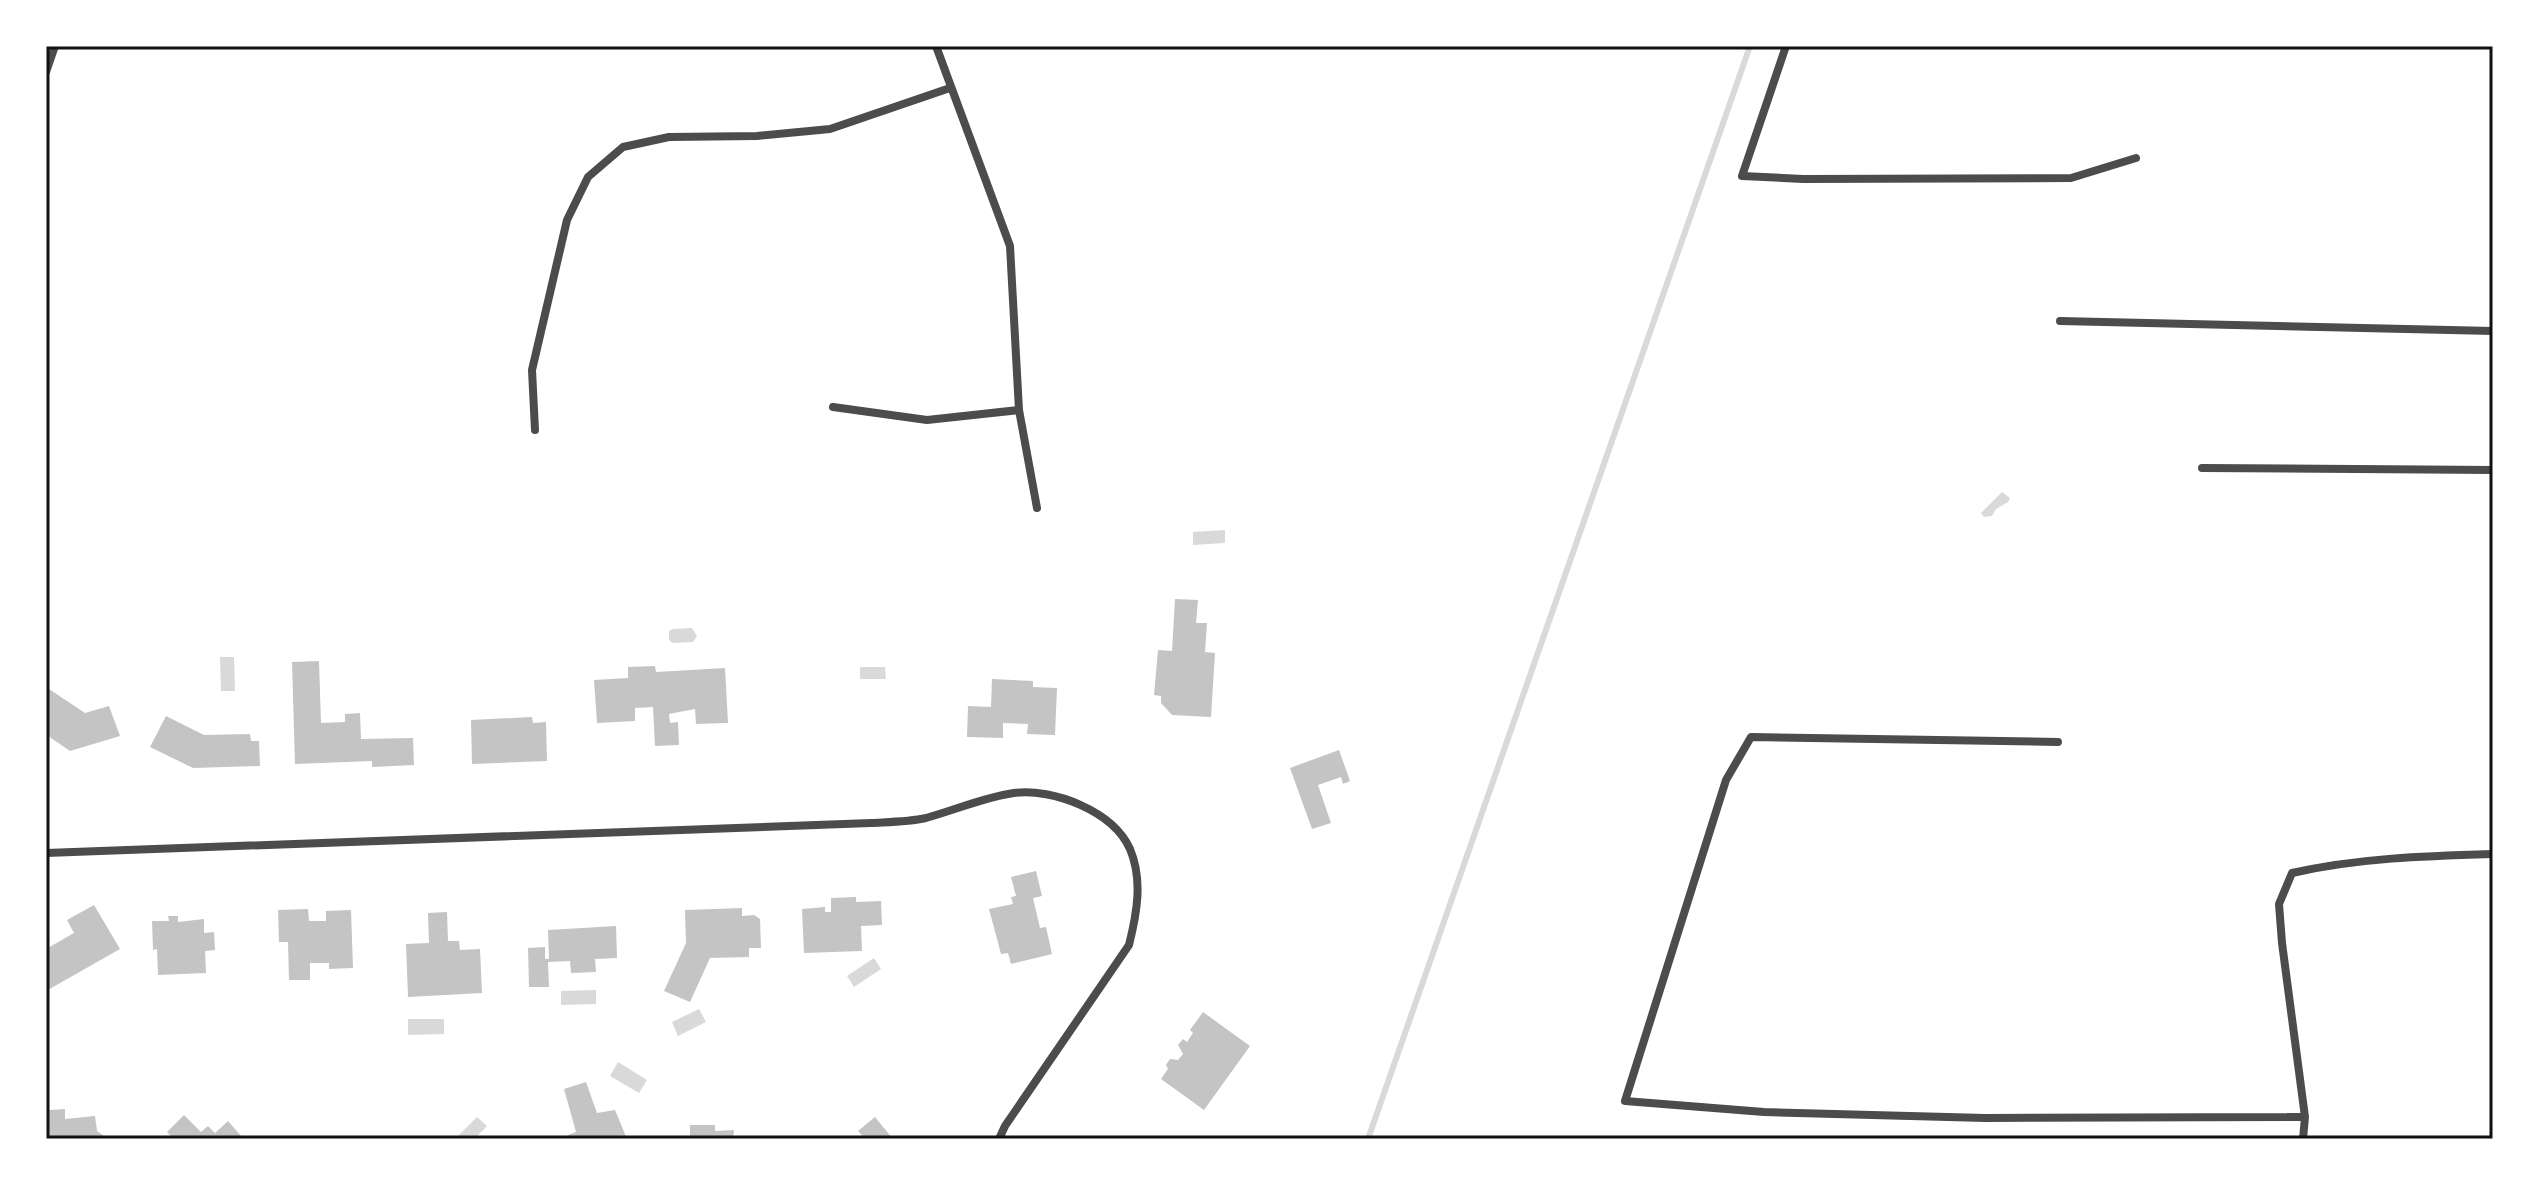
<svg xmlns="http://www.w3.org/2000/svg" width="2539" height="1185" font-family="Quicksand,sans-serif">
<rect width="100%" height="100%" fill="#fff"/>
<path fill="#d9d9d9" d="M 2002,492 L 2010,498 L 2008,502 L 1996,509 L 1992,516 L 1984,517 L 1981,513 Z
M 1225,530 L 1225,543 L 1193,545 L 1193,532 Z
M 692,628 L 697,636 L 693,642 L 673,643 L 669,640 L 669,631 L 673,629 Z
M 220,657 L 234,657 L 235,691 L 221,691 Z
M 860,667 L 885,667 L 886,679 L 860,679 Z
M 874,958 L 881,969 L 854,987 L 847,976 Z
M 596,990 L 596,1004 L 561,1005 L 561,991 Z
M 699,1009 L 706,1022 L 678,1036 L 672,1022 Z
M 408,1019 L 444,1019 L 444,1034 L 408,1035 Z
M 618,1062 L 647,1080 L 639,1093 L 610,1076 Z
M 477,1117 L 487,1126 L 474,1139 L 455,1139 Z"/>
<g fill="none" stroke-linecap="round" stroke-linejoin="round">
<path stroke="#d9d9d9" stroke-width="6" d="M 1368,1139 L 1750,46"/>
</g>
<path fill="#c4c4c4" d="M 1175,599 L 1198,600 L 1196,623 L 1207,623 L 1205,652 L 1215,653 L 1211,717 L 1172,715 L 1161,703 L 1161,696 L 1154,695 L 1158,650 L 1172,651 Z
M 319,661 L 321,723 L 345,722 L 345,714 L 360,713 L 361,739 L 413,738 L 414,765 L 372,767 L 372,761 L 295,764 L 292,662 Z
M 655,666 L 656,672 L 725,668 L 728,723 L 696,724 L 695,709 L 669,714 L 670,723 L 678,722 L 679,745 L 655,746 L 653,707 L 635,708 L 635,721 L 597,723 L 594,680 L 628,678 L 628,667 Z
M 992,679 L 1033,681 L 1033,687 L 1057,688 L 1055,735 L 1027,734 L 1028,724 L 1003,723 L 1003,738 L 967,737 L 968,706 L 991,707 Z
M 46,687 L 85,713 L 109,706 L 120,736 L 70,751 L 48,736 L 46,738 Z
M 166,716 L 204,735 L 250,734 L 251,741 L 259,741 L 260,766 L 193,768 L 150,747 Z
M 532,717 L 533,723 L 546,722 L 547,761 L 472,764 L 471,720 Z
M 1339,750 L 1350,781 L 1343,784 L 1341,777 L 1318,785 L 1331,823 L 1312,829 L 1290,768 Z
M 1036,871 L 1042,896 L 1033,898 L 1040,928 L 1046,927 L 1052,954 L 1011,964 L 1008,953 L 1001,954 L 989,909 L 1013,904 L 1011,897 L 1016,896 L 1011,877 Z
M 856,897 L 856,902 L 881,901 L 882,925 L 861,926 L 862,951 L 804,953 L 802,909 L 825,907 L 825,912 L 831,912 L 831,898 Z
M 94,905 L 120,949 L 46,991 L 46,949 L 74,933 L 67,920 Z
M 742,908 L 742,916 L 754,915 L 760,919 L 761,948 L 749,948 L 749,957 L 710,958 L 690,1002 L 664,991 L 686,943 L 685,910 Z
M 308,909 L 309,921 L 326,921 L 326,911 L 351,910 L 353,968 L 329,969 L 329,963 L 310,963 L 310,980 L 289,980 L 288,942 L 279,942 L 278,910 Z
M 447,912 L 448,941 L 459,941 L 460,950 L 480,949 L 482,993 L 408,997 L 406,944 L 429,943 L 428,913 Z
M 168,916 L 178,916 L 178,922 L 204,919 L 204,933 L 214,932 L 215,950 L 205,951 L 206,973 L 158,975 L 157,949 L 153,950 L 152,921 L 169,921 Z
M 616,926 L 617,958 L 595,959 L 596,972 L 571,973 L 570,961 L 548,962 L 549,987 L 529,987 L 528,948 L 545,947 L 545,959 L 549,959 L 548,930 Z
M 1203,1012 L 1250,1046 L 1204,1110 L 1161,1079 L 1168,1069 L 1166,1065 L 1170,1059 L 1178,1060 L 1183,1054 L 1178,1045 L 1183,1039 L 1187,1042 L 1193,1033 L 1190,1030 Z
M 586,1082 L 597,1113 L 615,1110 L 627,1139 L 570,1139 L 568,1135 L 576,1132 L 564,1089 Z
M 46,1107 L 50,1110 L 65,1109 L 65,1119 L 95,1116 L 97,1131 L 108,1139 L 46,1139 Z
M 184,1115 L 201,1132 L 208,1126 L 215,1133 L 228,1121 L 242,1137 L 240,1139 L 174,1139 L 167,1132 Z
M 875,1117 L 893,1139 L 857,1139 L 862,1135 L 858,1131 Z
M 690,1125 L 715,1125 L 715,1131 L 734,1130 L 733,1139 L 690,1139 Z"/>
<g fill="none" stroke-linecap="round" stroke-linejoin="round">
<path stroke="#4c4c4c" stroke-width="8" d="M 936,46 L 1010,246 L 1019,410 L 1037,508
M 1786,46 L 1742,176 L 1803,179 L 2071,178 L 2136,158
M 46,72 L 55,46
M 2060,321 L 2493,331
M 833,407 L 927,420 L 1019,410
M 535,430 L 532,370 L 567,220 L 588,177 L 623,147 L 669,137 L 757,136 L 830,129 L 950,88
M 2202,468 L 2493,470
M 2058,742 L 1751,737 L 1726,780 L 1625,1101 L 1764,1112 L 1985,1118 L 2305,1117
M 46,853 L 871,823 C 889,822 908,822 926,818 C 952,811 988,796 1014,793 C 1053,788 1113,811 1130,849 C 1143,880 1137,913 1129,945 L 1005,1126 L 999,1139
M 2303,1139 L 2305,1117 L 2282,943 L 2279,904 L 2292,873 C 2358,858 2425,856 2493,854"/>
</g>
<rect width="2539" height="1185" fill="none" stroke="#ffffff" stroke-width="96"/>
<rect x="48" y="48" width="2443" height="1089" fill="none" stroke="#111" stroke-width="3"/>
</svg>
